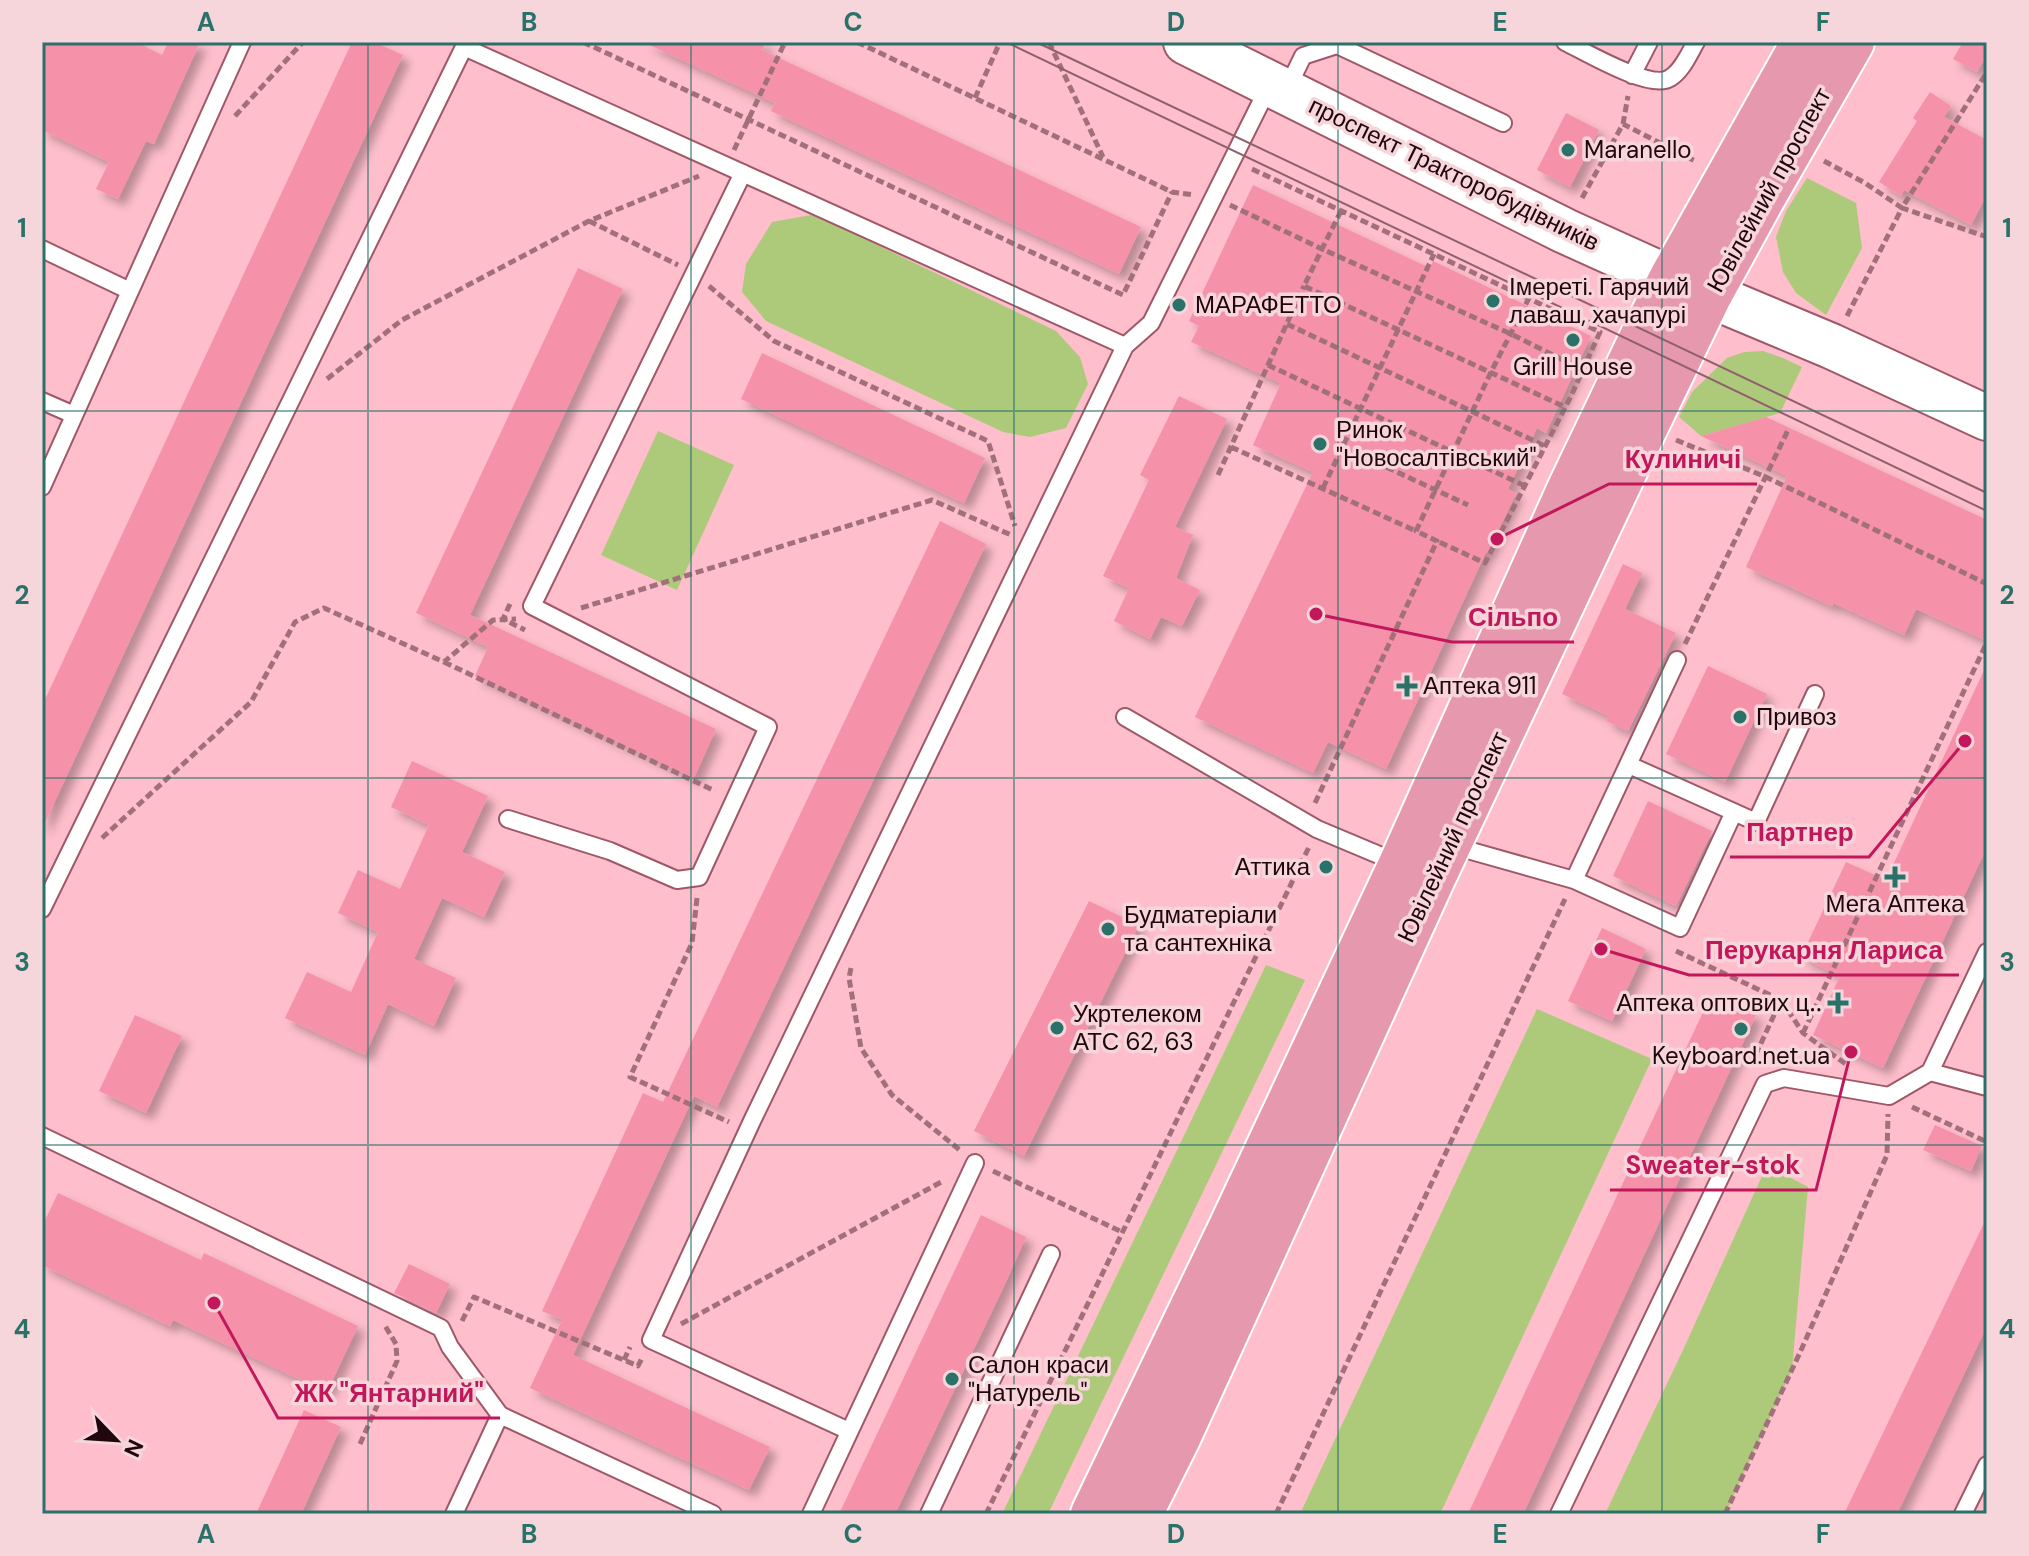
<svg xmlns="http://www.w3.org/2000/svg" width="2029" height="1556" font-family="'DM Sans',sans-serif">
<defs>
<filter id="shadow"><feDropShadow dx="7" dy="7" stdDeviation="4" flood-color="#0004"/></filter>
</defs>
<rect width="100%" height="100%" fill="#febecb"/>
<path fill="#adca7b" d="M 1807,178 L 1856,203 L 1862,248 L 1826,315 L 1796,293 L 1783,272 L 1776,237 L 1786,211 Z
M 811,215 L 842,228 L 1056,331 L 1080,357 L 1088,384 L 1066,428 L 1030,437 L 1003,432 L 766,321 L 742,292 L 746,264 L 772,222 Z
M 1763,351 L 1783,358 L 1802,367 L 1780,413 L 1701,436 L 1679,417 L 1692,392 L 1727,358 L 1744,352 Z
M 658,431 L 734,465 L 677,590 L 601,555 Z
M 1266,965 L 1305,980 L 1048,1514 L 1002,1514 Z
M 1537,1009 L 1652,1059 L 1440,1514 L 1300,1514 Z
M 1767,1165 L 1808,1187 L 1792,1370 L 1725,1514 L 1605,1514 L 1683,1350 Z"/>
<path fill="#f591a9" filter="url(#shadow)" d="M 42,42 L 136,42 L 162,55 L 168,42 L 200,42 L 154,144 L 146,141 L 118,199 L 96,189 L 109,162 L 42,130 Z
M 352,42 L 374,42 L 403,55 L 42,829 L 42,706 Z
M 643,42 L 766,42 L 762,50 L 1141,227 L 1119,274 L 771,111 L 775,103 Z
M 1963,42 L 1987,42 L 1987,55 L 1977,72 L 1953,59 Z
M 1930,92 L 1951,106 L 1944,117 L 1987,140 L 1987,194 L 1971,225 L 1904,190 L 1901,196 L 1879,182 L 1917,121 L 1913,118 Z
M 1566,113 L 1599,130 L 1570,187 L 1537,170 Z
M 1253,185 L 1430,268 L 1433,261 L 1591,336 L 1546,433 L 1537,428 L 1508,489 L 1516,493 L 1488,553 L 1486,552 L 1386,769 L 1328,742 L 1313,773 L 1195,717 L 1313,472 L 1253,445 L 1281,383 L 1191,342 L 1199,326 L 1189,321 Z
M 578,268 L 623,289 L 470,615 L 716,729 L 694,778 L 475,676 L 488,647 L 416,613 Z
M 762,353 L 985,458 L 964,503 L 741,399 Z
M 1179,396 L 1227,419 L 1175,527 L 1193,535 L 1176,578 L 1200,590 L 1182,626 L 1161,617 L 1150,639 L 1114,621 L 1129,588 L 1103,576 L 1149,480 L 1140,475 Z
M 1766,417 L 1987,520 L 1987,641 L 1916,609 L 1904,635 L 1833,603 L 1832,606 L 1746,567 L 1787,476 L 1701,436 Z
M 940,521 L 986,544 L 717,1107 L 694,1096 L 573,1355 L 770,1447 L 749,1490 L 530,1388 L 562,1320 L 542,1311 L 643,1093 L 663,1102 Z
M 1623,564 L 1642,573 L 1625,609 L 1676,633 L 1628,731 L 1606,721 L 1609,716 L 1562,694 Z
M 1987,664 L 1987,847 L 1883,1068 L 1813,1035 L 1840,976 L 1801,957 L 1846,862 L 1886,880 Z
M 1708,666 L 1767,694 L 1725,782 L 1666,754 Z
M 412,761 L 488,796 L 462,852 L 505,872 L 484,917 L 442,898 L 414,959 L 456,978 L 434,1026 L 388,1004 L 365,1055 L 285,1018 L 307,972 L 351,992 L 378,932 L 338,913 L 358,870 L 400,889 L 429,825 L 391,807 Z
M 1648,801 L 1712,831 L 1676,906 L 1613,876 Z
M 1089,901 L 1139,925 L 1024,1156 L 974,1131 Z
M 1602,928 L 1646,949 L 1612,1021 L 1568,1001 Z
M 1711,995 L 1756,1015 L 1523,1514 L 1468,1514 Z
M 135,1015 L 182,1036 L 146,1113 L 99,1091 Z
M 1935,1125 L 1982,1146 L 1971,1171 L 1923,1150 Z
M 58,1193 L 201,1260 L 204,1253 L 358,1326 L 327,1392 L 173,1320 L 170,1326 L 42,1265 L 42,1227 Z
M 981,1215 L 1026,1237 L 1005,1284 L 895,1514 L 839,1514 Z
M 1987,1217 L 1987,1326 L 1897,1514 L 1844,1514 Z
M 409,1264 L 450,1284 L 436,1313 L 394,1293 Z
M 304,1410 L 341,1427 L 301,1514 L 256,1514 Z"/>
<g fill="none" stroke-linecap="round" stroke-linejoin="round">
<defs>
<path id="lane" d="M 1565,42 C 1586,52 1651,91 1670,78 C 1682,71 1689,54 1696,42
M 1632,75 L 1649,42
M 1286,91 L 1303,56 L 1337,45 L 1503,123
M 42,249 L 130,291
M 42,401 L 74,415
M 42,487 L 242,42
M 1125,717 L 1317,829 L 1398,863
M 1629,765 L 1756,822 L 1815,694
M 508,819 L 610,851 L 677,880 L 699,877 L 768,727 L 532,606 L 743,173
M 1450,845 L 1574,880 L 1680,928 L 1734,812
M 1574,880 L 1677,660
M 42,909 L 464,47 L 1125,346
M 1930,1072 L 1987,1087
M 42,1136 L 441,1328 L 450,1347 L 500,1415 L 454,1514
M 500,1415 L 713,1514
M 849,1431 L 651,1340 L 752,1121 L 1125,346 L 1151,323 L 1269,86
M 811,1514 L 975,1163
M 929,1514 L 1051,1254
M 1559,1514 L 1765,1084 L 1784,1078 L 1889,1096 L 1930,1072 L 1987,952
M 1963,1514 L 1987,1465"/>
<path id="secondary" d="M 1186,42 L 1565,231 L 1671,279 L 1831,346 L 1987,418"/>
<path id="primary" d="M 1093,1514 L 1232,1225 L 1401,864 L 1569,490 L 1645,331 L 1671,279 L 1804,42
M 1140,1514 L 1178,1438 L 1433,878 L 1645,428 L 1709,296 L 1762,199 L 1852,42"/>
</defs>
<use href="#lane" stroke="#9e5868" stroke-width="20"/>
<use href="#secondary" stroke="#9e5868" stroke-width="48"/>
<use href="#primary" stroke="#fff" stroke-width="48"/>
<path stroke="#a1707b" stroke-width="5" stroke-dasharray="8 4" stroke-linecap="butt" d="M 583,42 L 1123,295 L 1172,192
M 857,42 L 1172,192 L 1194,195
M 1049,42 L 1103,157
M 975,98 L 1000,42
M 235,116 L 303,42
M 1623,124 L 1628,96
M 734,150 L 785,42
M 1824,161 L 1865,183 L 1902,208 L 1987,72
M 1252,169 L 1600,332 L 1571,396 L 1485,563 L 1437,541
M 1582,198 L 1623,124 L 1697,162
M 1230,205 L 1322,249 L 1304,286 L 1565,407
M 1341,211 L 1322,249 L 1511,334 L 1583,370
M 589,221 L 678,265
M 709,286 L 774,341 L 988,441 L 1015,526
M 1847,316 L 1902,208 L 1987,237
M 1287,324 L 1545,446
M 1268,365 L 1525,486
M 327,379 L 402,320 L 589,221 L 699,176
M 1676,440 L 1766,477 L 1987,584
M 1231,447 L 1416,531
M 1343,447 L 1468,505
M 1218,475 L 1304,286
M 1323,488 L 1434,254
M 510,604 L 503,619 L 525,630
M 581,608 L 932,500 L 1011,535
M 1685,644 L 1789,428
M 444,662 L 715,791
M 1315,803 L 1437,541 L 1416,531 L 1491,372 L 1529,298
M 102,838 L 251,702 L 295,622 L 324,608 L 444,662 L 493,620 L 516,619
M 697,898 L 692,943 L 630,1077 L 729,1122
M 1676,951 L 1781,1000 L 1750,1067
M 851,968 L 849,978 L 861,1048 L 892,1095 L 961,1151
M 1781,1000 L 1803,1033 L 1847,1065
M 1803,1033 L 1987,642
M 1912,1107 L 1987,1142
M 993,1171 L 1122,1232
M 462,1321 L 474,1297 L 638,1366 L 642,1358
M 681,1324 L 943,1181
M 624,1360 L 630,1347
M 360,1444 L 397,1361 L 396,1344 L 384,1324
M 986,1514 L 1309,847
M 1276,1514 L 1565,899
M 1725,1514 L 1802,1348 L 1887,1155 L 1888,1114"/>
<use href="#lane" stroke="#fff" stroke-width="16"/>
<use href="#secondary" stroke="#fff" stroke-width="44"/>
<use href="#primary" stroke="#e698af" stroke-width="44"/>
<path stroke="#8e616b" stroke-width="2" d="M 1006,42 L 1987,511
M 1036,42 L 1987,493"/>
</g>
<path fill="none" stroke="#297169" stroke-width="2" stroke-opacity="0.55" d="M 368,42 L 368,1514M 691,42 L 691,1514M 1014,42 L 1014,1514M 1338,42 L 1338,1514M 1662,42 L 1662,1514M 42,411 L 1987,411M 42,778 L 1987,778M 42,1145 L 1987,1145"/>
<g fill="#297169" stroke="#f6d5db" stroke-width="3">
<circle cx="1568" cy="150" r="8"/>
<circle cx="1493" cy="301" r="8"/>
<circle cx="1179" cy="305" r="8"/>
<circle cx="1573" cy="340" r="8"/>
<circle cx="1320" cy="444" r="8"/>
<path d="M1403 674h8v8h8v8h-8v8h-8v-8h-8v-8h8z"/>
<circle cx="1740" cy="717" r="8"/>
<circle cx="1326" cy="867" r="8"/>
<path d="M1891 865h8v8h8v8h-8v8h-8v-8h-8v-8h8z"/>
<circle cx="1108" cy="929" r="8"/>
<path d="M1834 991h8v8h8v8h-8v8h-8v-8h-8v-8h8z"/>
<circle cx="1057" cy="1028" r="8"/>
<circle cx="1741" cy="1029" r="8"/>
<circle cx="952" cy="1379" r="8"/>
</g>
<g text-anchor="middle" stroke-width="7" stroke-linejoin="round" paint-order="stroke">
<g font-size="24" fill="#21060e" stroke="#f6d5db" text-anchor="start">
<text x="1584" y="158">Maranello</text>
<text x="1509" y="295">Імереті. Гарячий<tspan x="1509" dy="28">лаваш, хачапурі</tspan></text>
<text x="1195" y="313">МАРАФЕТТО</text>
<text x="1573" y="375" text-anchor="middle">Grill House</text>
<text x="1336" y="438">Ринок<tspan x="1336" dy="28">"Новосалтівський"</tspan></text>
<text x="1423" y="694">Аптека 911</text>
<text x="1756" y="725">Привоз</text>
<text x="1310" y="875" text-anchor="end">Аттика</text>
<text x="1895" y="912" text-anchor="middle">Мега Аптека</text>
<text x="1124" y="923">Будматеріали<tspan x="1124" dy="28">та сантехніка</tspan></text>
<text x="1822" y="1011" text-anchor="end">Аптека оптових ц‥</text>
<text x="1073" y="1022">Укртелеком<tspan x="1073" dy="28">АТС 62, 63</tspan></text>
<text x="1741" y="1064" text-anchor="middle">Keyboard.net.ua</text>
<text x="968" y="1373">Салон краси<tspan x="968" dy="28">"Натурель"</tspan></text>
</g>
<g font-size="24" fill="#21060e" stroke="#f6d5db">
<text transform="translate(1454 174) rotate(26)" y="8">проспект Тракторобудівників</text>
<text transform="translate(1769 190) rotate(-61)" y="8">Ювілейний проспект</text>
<text transform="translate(1453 837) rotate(-65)" y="8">Ювілейний проспект</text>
</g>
</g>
<path fill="none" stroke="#c2185b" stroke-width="3" d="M1497 539L1609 484H1757M1316 614L1452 642H1574M1965 741L1869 857H1730M1601 949L1689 975H1959M1851 1052L1816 1190H1610M214 1303L278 1418H500"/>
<g fill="#c2185b" stroke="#f6d5db" stroke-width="3">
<circle cx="1497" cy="539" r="8"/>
<circle cx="1316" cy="614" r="8"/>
<circle cx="1965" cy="741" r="8"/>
<circle cx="1601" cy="949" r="8"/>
<circle cx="1851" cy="1052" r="8"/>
<circle cx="214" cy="1303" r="8"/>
</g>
<g font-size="26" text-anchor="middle" font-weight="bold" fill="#c2185b" stroke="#f6d5db" stroke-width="7" stroke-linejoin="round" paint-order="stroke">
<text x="1683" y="468">Кулиничі</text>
<text x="1513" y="626">Сільпо</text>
<text x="1800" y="841">Партнер</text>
<text x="1824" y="959">Перукарня Лариса</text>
<text x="1713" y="1174">Sweater-stok</text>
<text x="389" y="1402">ЖК "Янтарний"</text>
</g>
<rect width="2029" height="1556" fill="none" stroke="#f6d5db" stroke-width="88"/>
<g transform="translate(116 1440) rotate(115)" stroke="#f6d5db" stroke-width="6" paint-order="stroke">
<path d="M0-6L14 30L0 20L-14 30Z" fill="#21060e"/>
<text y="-12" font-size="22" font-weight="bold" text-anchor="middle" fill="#21060e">N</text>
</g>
<rect x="44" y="44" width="1941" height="1468" fill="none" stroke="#297169" stroke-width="3"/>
<g font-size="26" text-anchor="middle" font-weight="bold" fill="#297169">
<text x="206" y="31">A</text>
<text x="529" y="31">B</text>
<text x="853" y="31">C</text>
<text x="1176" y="31">D</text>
<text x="1500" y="31">E</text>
<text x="1823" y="31">F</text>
<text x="22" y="237">1</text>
<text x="2007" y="237">1</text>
<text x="22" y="604">2</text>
<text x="2007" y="604">2</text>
<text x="22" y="971">3</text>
<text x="2007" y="971">3</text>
<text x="22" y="1338">4</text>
<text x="2007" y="1338">4</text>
<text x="206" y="1543">A</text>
<text x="529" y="1543">B</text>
<text x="853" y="1543">C</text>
<text x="1176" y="1543">D</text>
<text x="1500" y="1543">E</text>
<text x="1823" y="1543">F</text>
</g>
</svg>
